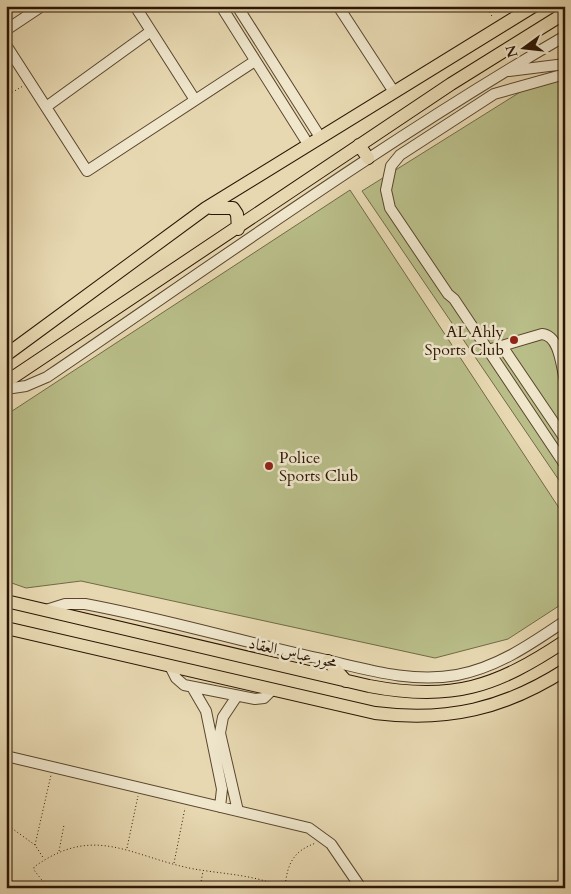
<svg xmlns="http://www.w3.org/2000/svg" width="571" height="894" font-family="Cardo,Amiri,serif">
<rect width="100%" height="100%" fill="#e7d8b1"/>
<filter id="stains"><feTurbulence type="fractalNoise" baseFrequency=".004" numOctaves="4"/><feColorMatrix values="0 0 0 0 .2 0 0 0 0 .09 0 0 0 0 .02 0 0 0 .5 -.17"/></filter>
<radialGradient id="worn" r=".72"><stop offset=".6" stop-color="#630" stop-opacity="0"/><stop offset="1" stop-color="#630" stop-opacity=".3"/></radialGradient>
<path fill="#b9be89" stroke="#726a46" d="M 565,64 L 565,489 L 362,191 Z
M 350,190 L 565,517 L 565,602 L 508,639 L 435,658 L 81,581 L 26,588 L 6,581 L 6,415 Z"/>
<g fill="none" stroke-linecap="round" stroke-linejoin="round">
<defs>
<path id="minor" d="M 135,6 L 195,100
M 221,6 L 308,144
M 237,6 L 320,137
M 338,6 L 394,92
M 6,30 L 42,6
M 6,45 L 87,171 L 255,61
M 509,71 L 565,64
M 565,74 L 494,94 L 400,155 L 391,166 L 386,190 L 390,208 L 448,294 L 454,299 L 565,465
M 46,107 L 151,31
M 502,346 L 565,439
M 488,350 L 542,334 C 560,336 561,366 565,380
M 6,389 L 26,386 L 47,377 C 218,261 386,140 565,36
M 46,610 L 65,604 L 85,604 C 166,619 246,643 326,660 C 369,670 412,683 457,675 C 498,667 531,644 565,621
M 170,666 L 176,678 L 184,685 L 255,699 L 264,698 L 273,689
M 192,687 L 206,711 L 222,789 L 220,807
M 237,696 L 223,717 L 220,733 L 238,811
M 6,756 L 309,828 L 331,844 L 361,888"/>
<path id="major" d="M 359,145 L 368,158
M 211,208 L 233,208 L 237,214 L 238,229
M 6,355 L 206,208 L 534,6
M 6,382 L 451,84 L 565,13
M 6,601 L 369,686 C 452,702 496,687 565,641
M 6,628 L 375,713 C 447,722 504,709 565,670
M 328,661 L 346,681"/>
</defs>
<use href="#minor" stroke="#5a462e" stroke-width="12"/>
<use href="#major" stroke="#2b1503" stroke-width="14"/>
<path stroke="#2b1503" stroke-width="1" stroke-dasharray="1 2.5" stroke-linecap="butt" d="M 486,6 L 493,18
M 6,96 L 23,86
M 6,824 L 35,845 L 44,859
M 35,845 L 51,775
M 127,848 L 138,796
M 59,851 L 64,825
M 174,863 L 185,808
M 48,888 L 34,870 L 34,867 C 95,823 131,857 194,869 C 223,874 257,875 284,888
M 200,888 L 203,871
M 285,888 C 287,864 293,851 316,843"/>
<use href="#minor" stroke="#efe6cc" stroke-width="10"/>
<use href="#major" stroke="#e7d8b1" stroke-width="12"/>
</g>
<g fill="#8f2418" stroke="#efe6cc" stroke-width="2">
<circle cx="514" cy="340" r="5"/>
<circle cx="269" cy="466" r="5"/>
</g>
<g text-anchor="middle" stroke-width="5" stroke-linejoin="round" paint-order="stroke">
<g font-size="16" fill="#2b1503" stroke="#efe6cc" text-anchor="end">
<text x="504" y="337">AL Ahly<tspan x="504" dy="18">Sports Club</tspan></text>
<text x="279" y="463" text-anchor="start">Police<tspan x="279" dy="18">Sports Club</tspan></text>
</g>
<g font-size="16" fill="#2b1503" stroke="#efe6cc">
<text transform="translate(293 652) rotate(13)" y="6">محور عباس العقاد</text>
</g>
</g>
<rect width="571" height="894" fill="none" stroke="#e7d8b1" stroke-width="25"/>
<rect x="8" y="8" width="556" height="879" fill="none" stroke="#2b1503" stroke-width="2.5"/>
<rect x="12" y="12" width="546" height="869" fill="none" stroke="#2b1503"/>
<g transform="translate(524 48) rotate(255)" stroke="#efe6cc" stroke-width="4" paint-order="stroke">
<path d="M0-4L9 19L0 12L-9 19Z" fill="#2b1503"/>
<text y="-8" font-size="14" font-weight="bold" text-anchor="middle" fill="#2b1503">N</text>
</g>
<rect width="100%" height="100%" filter="url(#stains)"/>
<rect width="100%" height="100%" fill="url(#worn)"/>
</svg>
